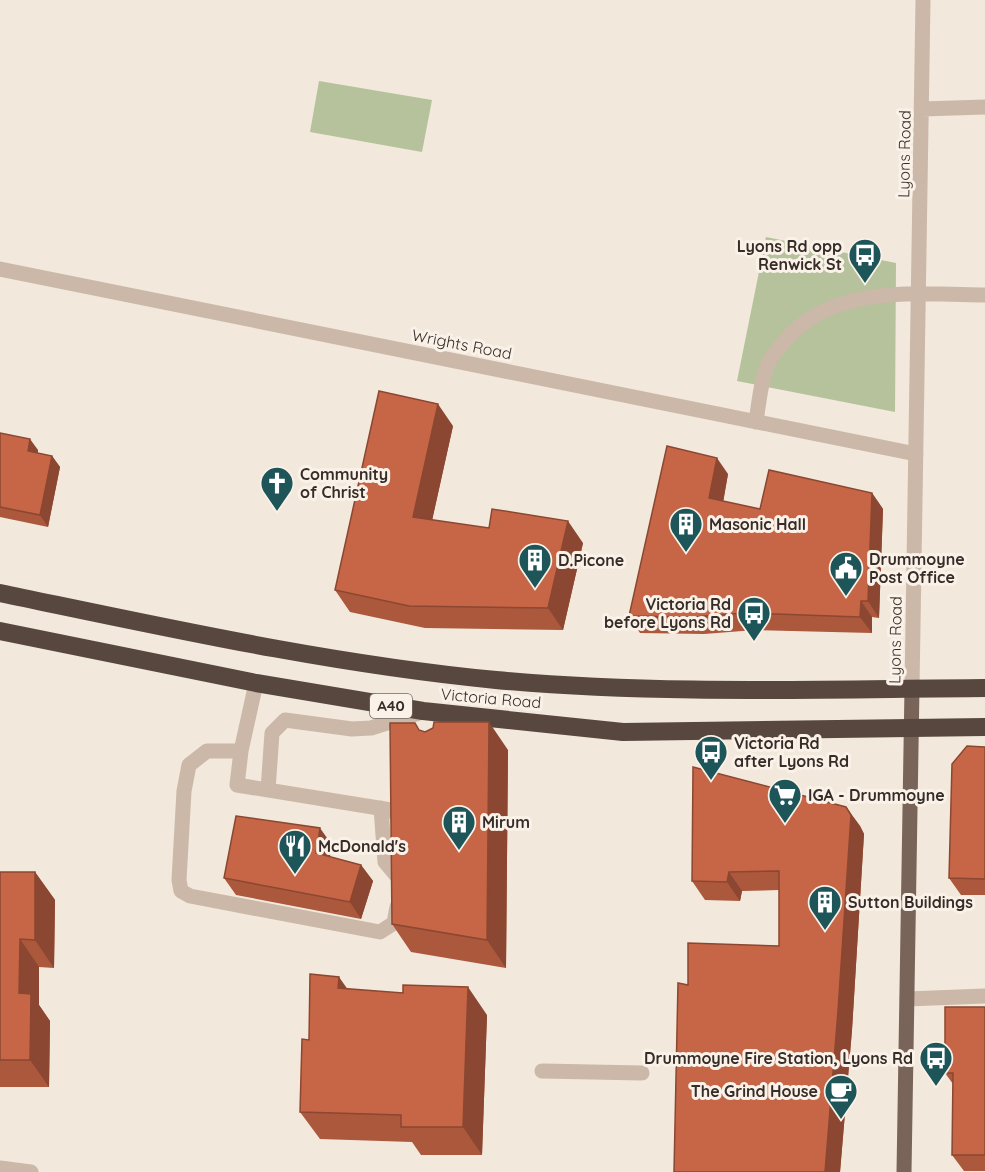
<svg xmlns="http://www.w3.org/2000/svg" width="985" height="1172" font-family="Quicksand,sans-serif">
<rect width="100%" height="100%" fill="#f2e8dc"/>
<path fill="#b5c29c" d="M 319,81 L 432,100 L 422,152 L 310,132 Z
M 766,237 L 896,263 L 895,412 L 737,381 Z"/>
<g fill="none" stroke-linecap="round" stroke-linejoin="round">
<path stroke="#cbb8a8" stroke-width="15" d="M 922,109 L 985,107
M 0,269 L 916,454
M 756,422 C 759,402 761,378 770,360 C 773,354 780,347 784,342 C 831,284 918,294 985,295
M 256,683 L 241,751 L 207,751 L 189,765 L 184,791 L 179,880 L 181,891 L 190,896 L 380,932 L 394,923 L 397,907
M 912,688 L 923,0
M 241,751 L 237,785 L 391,810 L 397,815 L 400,827
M 268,790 L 272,733 L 285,720 L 352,729 L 371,728 L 422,712
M 381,808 L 385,862 L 401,881
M 907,999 L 985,996
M 542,1071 L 642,1073
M 0,1168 L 31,1172"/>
<path stroke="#796459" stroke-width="15" d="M 904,1172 L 912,688"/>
<path stroke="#58473f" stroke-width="18" d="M 0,593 C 164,627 329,664 496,680 C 658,695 822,689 985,688
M 0,631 L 256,683 L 423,711 L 623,732 L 985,727"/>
</g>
<path fill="#ab583c" d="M 453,426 L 432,520 L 583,543 L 563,630 L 425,628 L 350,612 L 335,590 Z
M 0,433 L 38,450 L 38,453 L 52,456 L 60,467 L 48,527 L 0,517 Z
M 728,474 L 723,501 L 760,509 L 872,493 L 883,509 L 879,618 L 872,617 L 872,633 L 755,630 L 704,634 L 640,633 L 629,616 Z
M 420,731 L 508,750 L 506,968 L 411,952 L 392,924 Z
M 985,747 L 985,895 L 961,895 L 949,878 Z
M 846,807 L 860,826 L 864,834 L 852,1030 L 840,1172 L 674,1172 L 688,985 L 779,946 L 779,890 L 742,891 L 740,901 L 705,900 L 692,881 Z
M 332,845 L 330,857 L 361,865 L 373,881 L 361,919 L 236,895 L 224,878 Z
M 0,872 L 35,872 L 55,900 L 54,968 L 39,967 L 39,1005 L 50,1021 L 49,1087 L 0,1087 Z
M 347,989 L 487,1015 L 482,1155 L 421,1155 L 412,1142 L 320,1139 L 300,1112 L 309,1040 Z
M 985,1007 L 985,1171 L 964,1171 L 952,1155 L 953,1084 L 945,1073 Z"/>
<path fill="#8b4731" d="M 438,404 L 453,426 L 428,539 L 413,517 Z
M 30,439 L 38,450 L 36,463 L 28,451 Z
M 52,456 L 60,467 L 48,527 L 40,515 Z
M 717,458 L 728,474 L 721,515 L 709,498 Z
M 872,493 L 883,509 L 879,618 L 868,601 Z
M 568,521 L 583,543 L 563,630 L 548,608 Z
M 861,601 L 872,617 L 872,633 L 860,617 Z
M 489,722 L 508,750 L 506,968 L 487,940 Z
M 846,807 L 860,826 L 864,834 L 852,1030 L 840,1172 L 825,1172 Z
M 320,828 L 332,845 L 327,870 L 316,853 Z
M 361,865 L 373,881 L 361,919 L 350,902 Z
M 35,872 L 55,900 L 54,968 L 35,940 Z
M 729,872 L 742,891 L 740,901 L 727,882 Z
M 20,939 L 39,967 L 39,1005 L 50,1021 L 49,1087 L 30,1060 L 19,993 Z
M 339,977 L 358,1004 L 338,988 Z
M 468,987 L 487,1015 L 482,1155 L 463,1127 Z"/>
<path fill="#c76646" stroke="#8b4731" stroke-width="1.5" d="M 379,391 L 438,404 L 413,517 L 489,528 L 492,509 L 568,521 L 548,608 L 409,606 L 335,590 Z
M 0,433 L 30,439 L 28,451 L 52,456 L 40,515 L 0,507 Z
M 667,446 L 717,458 L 709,498 L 760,509 L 769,470 L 872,493 L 868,601 L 861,601 L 860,617 L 744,613 L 693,617 L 629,616 Z
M 434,722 L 489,722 L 487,940 L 392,924 L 390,723 L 415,723 L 419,730 L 425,732 L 433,728 Z
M 967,746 L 985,747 L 985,879 L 949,878 L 952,764 Z
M 693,767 L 846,807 L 851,815 L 838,1011 L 825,1172 L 674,1172 L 678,983 L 688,985 L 688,943 L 779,946 L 779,871 L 729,872 L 727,882 L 692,881 Z
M 236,816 L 320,828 L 316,853 L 361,865 L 350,902 L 224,878 Z
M 0,872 L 35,872 L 35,940 L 20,939 L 19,993 L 31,994 L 30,1060 L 0,1060 Z
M 310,974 L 339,977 L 338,988 L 403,993 L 403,985 L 468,987 L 463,1127 L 401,1127 L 401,1115 L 300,1112 L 302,1039 L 309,1040 Z
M 945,1007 L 985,1007 L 985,1155 L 952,1155 L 953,1073 L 945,1073 Z"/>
<defs>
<symbol id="bus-pin" viewBox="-11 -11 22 30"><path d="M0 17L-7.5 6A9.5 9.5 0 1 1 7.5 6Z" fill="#1d5559" stroke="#faf2e9"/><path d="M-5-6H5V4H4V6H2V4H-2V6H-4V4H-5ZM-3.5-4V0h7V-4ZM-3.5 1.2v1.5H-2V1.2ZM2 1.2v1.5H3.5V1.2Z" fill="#fff"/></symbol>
<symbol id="church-pin" viewBox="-11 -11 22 30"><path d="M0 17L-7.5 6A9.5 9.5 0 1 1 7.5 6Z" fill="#1d5559" stroke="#faf2e9"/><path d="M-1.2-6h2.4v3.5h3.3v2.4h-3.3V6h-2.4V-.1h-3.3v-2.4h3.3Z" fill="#fff"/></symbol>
<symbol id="building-pin" viewBox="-11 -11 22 30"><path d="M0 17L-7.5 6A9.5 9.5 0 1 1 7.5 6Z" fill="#1d5559" stroke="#faf2e9"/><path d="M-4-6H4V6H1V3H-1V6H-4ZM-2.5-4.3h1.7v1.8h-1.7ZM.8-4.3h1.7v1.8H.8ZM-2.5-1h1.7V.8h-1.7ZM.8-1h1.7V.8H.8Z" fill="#fff"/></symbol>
<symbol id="civic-pin" viewBox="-11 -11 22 30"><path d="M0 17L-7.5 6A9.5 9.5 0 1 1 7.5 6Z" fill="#1d5559" stroke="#faf2e9"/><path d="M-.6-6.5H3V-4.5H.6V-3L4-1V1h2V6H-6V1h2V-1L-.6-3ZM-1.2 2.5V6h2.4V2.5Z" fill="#fff"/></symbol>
<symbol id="supermarket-pin" viewBox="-11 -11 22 30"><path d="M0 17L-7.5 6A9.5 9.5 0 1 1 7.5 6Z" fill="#1d5559" stroke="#faf2e9"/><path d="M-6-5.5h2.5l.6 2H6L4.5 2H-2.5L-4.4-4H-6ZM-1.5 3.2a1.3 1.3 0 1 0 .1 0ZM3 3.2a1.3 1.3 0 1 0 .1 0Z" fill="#fff"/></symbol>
<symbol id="restaurant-pin" viewBox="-11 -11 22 30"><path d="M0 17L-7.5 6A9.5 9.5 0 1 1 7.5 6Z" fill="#1d5559" stroke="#faf2e9"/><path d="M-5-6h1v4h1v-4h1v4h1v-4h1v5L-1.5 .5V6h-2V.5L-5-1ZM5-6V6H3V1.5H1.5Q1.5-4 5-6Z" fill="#fff"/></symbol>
<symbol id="cafe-pin" viewBox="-11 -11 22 30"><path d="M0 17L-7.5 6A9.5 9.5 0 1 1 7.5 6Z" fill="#1d5559" stroke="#faf2e9"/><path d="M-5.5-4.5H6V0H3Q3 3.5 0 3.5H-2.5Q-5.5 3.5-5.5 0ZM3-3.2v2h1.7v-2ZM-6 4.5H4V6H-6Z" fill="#fff"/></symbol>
</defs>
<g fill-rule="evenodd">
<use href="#bus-pin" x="846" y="236" width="38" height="52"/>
<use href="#church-pin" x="258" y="464" width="38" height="52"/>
<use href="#building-pin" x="667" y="505" width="38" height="52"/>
<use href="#building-pin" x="516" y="541" width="38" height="52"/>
<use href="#civic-pin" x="827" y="549" width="38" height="52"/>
<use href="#bus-pin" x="735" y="594" width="38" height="52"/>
<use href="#bus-pin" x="692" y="733" width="38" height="52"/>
<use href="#supermarket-pin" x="766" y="776" width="38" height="52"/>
<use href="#building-pin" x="440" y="803" width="38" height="52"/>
<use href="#restaurant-pin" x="276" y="827" width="38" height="52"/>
<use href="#building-pin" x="806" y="883" width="38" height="52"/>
<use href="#bus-pin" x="917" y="1039" width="38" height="52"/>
<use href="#cafe-pin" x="822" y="1072" width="38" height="52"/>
</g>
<g text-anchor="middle" stroke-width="6" stroke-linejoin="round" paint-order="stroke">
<rect fill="#faf2e9" stroke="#726862" stroke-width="1.5" x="370" y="694" width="42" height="24" rx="4.5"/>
<g font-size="15" font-weight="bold" fill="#372d28">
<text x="391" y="711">A40</text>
</g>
<g font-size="16" fill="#372d28" stroke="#faf2e9">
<text transform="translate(904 154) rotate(-89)" y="6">Lyons Road</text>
<text transform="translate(462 344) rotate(11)" y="6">Wrights Road</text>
<text transform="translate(895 640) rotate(-89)" y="6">Lyons Road</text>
<text transform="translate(491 698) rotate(5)" y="6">Victoria Road</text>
</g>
<g font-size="16" font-weight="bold" fill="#372d28" stroke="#faf2e9" text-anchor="start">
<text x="842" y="252" text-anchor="end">Lyons Rd opp<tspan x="842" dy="18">Renwick St</tspan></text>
<text x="300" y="480">Community<tspan x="300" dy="18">of Christ</tspan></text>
<text x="709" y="530">Masonic Hall</text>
<text x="869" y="565">Drummoyne<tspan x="869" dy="18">Post Office</tspan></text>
<text x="558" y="566">D.Picone</text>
<text x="731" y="610" text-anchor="end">Victoria Rd<tspan x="731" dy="18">before Lyons Rd</tspan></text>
<text x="734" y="749">Victoria Rd<tspan x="734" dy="18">after Lyons Rd</tspan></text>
<text x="808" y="801">IGA - Drummoyne</text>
<text x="482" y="828">Mirum</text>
<text x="318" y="852">McDonald's</text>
<text x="848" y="908">Sutton Buildings</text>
<text x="913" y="1064" text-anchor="end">Drummoyne Fire Station, Lyons Rd</text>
<text x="818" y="1097" text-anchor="end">The Grind House</text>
</g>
</g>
</svg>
